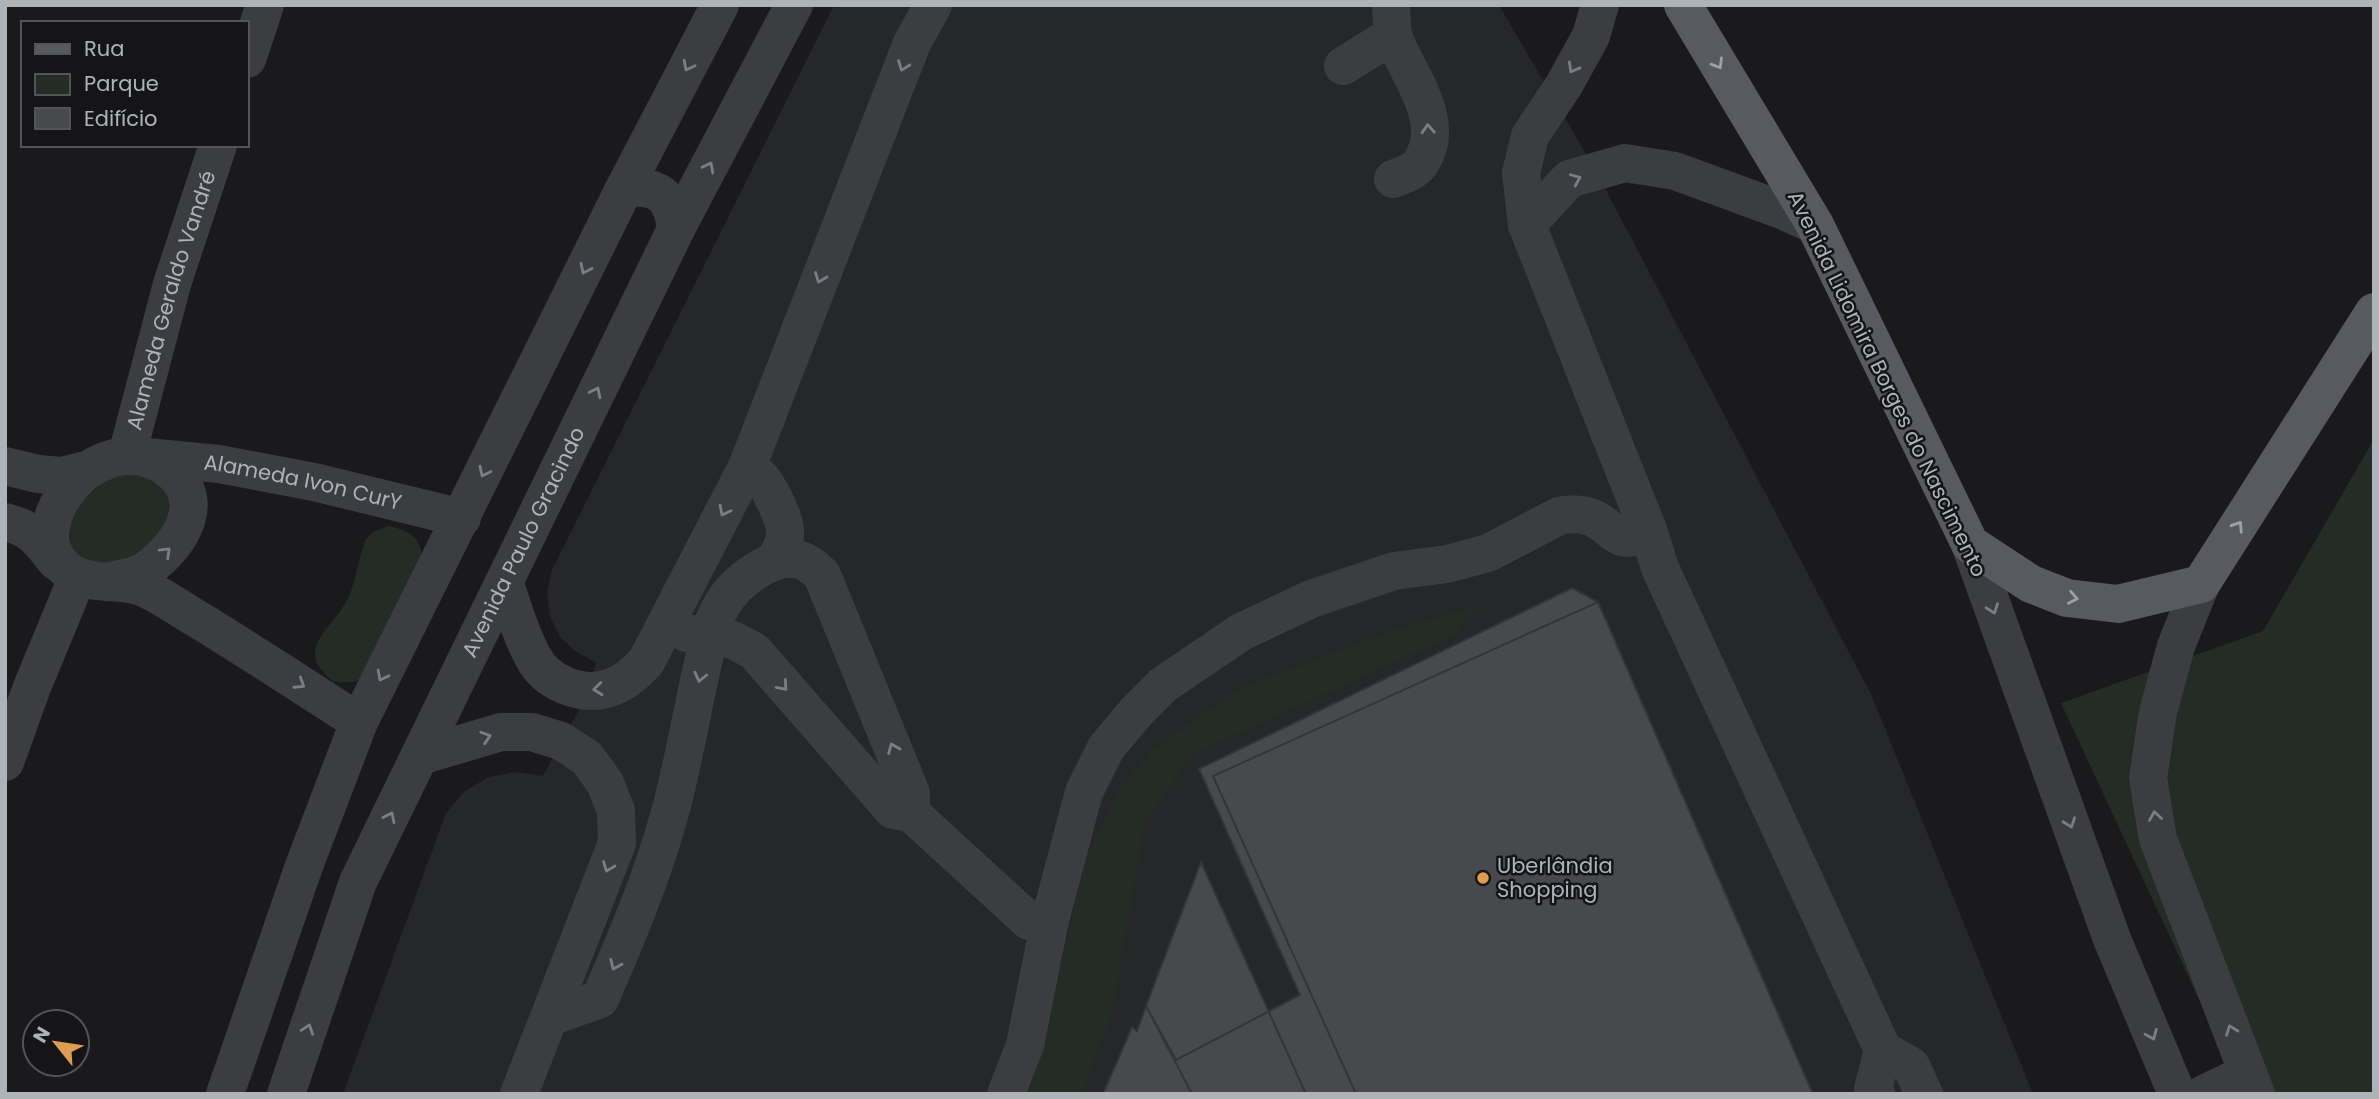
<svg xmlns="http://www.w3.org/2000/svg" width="2379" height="1099" font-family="Poppins,sans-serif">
<rect width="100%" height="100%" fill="#1a1a1c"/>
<path fill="#262729" d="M 834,5 L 1499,5 L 1596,171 L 1871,694 L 2033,1094 L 343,1094 L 446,813 L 464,792 L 488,777 L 516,772 L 543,776 L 589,691 L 596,662 L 576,652 L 560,637 L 550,617 L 547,594 L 551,572 Z"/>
<path fill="#242c25" d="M 2374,439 L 2374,1094 L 2243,1094 L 2061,703 L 2263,631 Z
M 127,475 L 141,475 L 163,488 L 169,498 L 172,510 L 164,534 L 124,561 L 96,565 L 71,554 L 69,512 L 109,478 Z
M 388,526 C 415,531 423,541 423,568 L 362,679 L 353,682 L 334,682 C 290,648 334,630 349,596 C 357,578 358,558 366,539 L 373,532 Z
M 1478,606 L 1456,634 L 1192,755 L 1145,822 L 1112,1014 L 1082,1094 L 1030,1094 L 1086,858 L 1119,788 L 1153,749 L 1240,688 L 1393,630 Z"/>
<path fill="#47494c" stroke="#343538" stroke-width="2" d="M 1572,588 L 1598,602 L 1813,1094 L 1103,1094 L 1132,1027 L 1137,1031 L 1146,1006 L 1176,1060 L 1300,995 L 1199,769 Z
M 1598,602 L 1813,1094 L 1356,1094 L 1213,776 Z
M 1201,862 L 1306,1094 L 1192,1094 L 1146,1006 Z"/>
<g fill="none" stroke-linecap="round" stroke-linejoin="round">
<g stroke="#3c3d41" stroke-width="38">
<path d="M 1391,5 C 1392,16 1391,28 1394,38 C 1408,75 1448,122 1421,162 C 1416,171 1403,175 1393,179"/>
<path d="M 1600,5 L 1591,36 L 1564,85 L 1530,136 L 1521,173 L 1527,225 L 1648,530 L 1660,568 L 1883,1050 L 1911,1066 L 1924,1094"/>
<path d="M 247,59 L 265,5"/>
<path d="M 1343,66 L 1393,35"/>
<path d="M 624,189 C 658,184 672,195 676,229"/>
<path d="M 1527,225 L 1569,179 L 1625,163 L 1675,171 L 1784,211 L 1815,225"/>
<path id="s1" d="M 127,455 L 172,284 L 218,145"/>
<path id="s2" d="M 146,457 L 219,464 L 314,482 L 462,518"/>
<path d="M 5,466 L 38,474 L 62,476 L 90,469"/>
<path d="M 747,467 C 764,478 766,484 775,501 C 787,527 791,539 772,563"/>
<path d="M 5,522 C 32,528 39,540 56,561"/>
<path d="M 1970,544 L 2112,939 L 2177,1094"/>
<path d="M 106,582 C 118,579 131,578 142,572 C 174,553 210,505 173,473 C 99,410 3,541 77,576 C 97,585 123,579 144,588 C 163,596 181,610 199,620 C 253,653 306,688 359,722"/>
<path d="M 504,582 C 513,606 520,634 533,657 C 547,684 584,698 612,687 C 626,682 636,672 646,662 L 747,467 L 912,43 L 933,5"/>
<path d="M 2201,584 L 2176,646 L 2158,712 L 2148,778 L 2158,839 L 2256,1094"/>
<path d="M 686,633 L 733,640 L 754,651 L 893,810 L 911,813 L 1029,921 L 1050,920"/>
<path d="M 420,756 L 501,732 L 532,732 L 561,741 L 587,758 L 605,783 L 616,811 L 617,843 L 519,1094"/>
<path d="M 5,762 L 32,687 L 78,576"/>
<path d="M 550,1017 L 600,999 C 626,939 652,878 669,816 C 682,770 690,722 700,676 C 706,653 709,626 722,605 C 735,582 772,553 800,560 C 810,563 815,569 822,575 L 911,793 L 911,813"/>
<path d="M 225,1094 L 304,866 L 359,722 L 624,189 L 720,5"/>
<path id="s3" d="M 286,1094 L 358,882 L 676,229 L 794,5"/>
<path d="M 1006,1094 L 1025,1045 L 1050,920 L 1084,792 L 1106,748 L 1136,712 L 1163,685 L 1241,632 L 1311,599 L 1394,571 L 1447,564 L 1488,553 L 1559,516 C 1571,514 1581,513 1593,518 C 1615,528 1619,550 1648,530"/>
<path d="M 1876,1094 L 1873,1089 L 1883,1050"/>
<path d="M 2204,1094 L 2248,1073"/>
</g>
<path stroke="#585a5f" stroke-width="38" d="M 1683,5 L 1815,225 L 1970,544 L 2031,584 L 2067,598 L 2118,604 L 2201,584 L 2374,312"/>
</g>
<defs><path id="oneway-chevron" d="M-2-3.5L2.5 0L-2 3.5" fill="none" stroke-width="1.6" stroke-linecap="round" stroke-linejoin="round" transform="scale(1.75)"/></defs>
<g stroke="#9da1a8">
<use href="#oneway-chevron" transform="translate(1718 64) rotate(59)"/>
<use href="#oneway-chevron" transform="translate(2238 526) rotate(-57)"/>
<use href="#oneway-chevron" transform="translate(2073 598) rotate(11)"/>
</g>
<g stroke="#7b7e84">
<use href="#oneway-chevron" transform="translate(688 66) rotate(117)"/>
<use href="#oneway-chevron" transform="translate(903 66) rotate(111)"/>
<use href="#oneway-chevron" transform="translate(1573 68) rotate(119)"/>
<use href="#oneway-chevron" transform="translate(1428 129) rotate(-93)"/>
<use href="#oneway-chevron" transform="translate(709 167) rotate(-62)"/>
<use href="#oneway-chevron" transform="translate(1576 179) rotate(-23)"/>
<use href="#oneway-chevron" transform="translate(585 269) rotate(116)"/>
<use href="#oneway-chevron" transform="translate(820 278) rotate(111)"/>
<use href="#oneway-chevron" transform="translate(596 392) rotate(-64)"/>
<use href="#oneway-chevron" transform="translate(484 472) rotate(116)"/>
<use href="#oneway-chevron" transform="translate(724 511) rotate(117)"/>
<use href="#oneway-chevron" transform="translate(166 552) rotate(-44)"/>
<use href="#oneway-chevron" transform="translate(1993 609) rotate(70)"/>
<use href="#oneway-chevron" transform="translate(382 676) rotate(117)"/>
<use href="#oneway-chevron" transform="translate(700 677) rotate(103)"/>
<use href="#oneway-chevron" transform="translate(300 684) rotate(33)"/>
<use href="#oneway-chevron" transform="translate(783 686) rotate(49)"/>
<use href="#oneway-chevron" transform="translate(598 689) rotate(174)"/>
<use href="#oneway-chevron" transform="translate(486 737) rotate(-18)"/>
<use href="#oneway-chevron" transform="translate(893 748) rotate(-112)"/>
<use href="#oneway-chevron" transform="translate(2155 816) rotate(-99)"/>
<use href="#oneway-chevron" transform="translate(390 817) rotate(-64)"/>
<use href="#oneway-chevron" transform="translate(2070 823) rotate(70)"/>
<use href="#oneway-chevron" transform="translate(608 867) rotate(111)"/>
<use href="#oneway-chevron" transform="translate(615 965) rotate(114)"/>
<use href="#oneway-chevron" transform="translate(308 1029) rotate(-71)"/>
<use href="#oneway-chevron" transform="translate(2231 1030) rotate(-111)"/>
<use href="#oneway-chevron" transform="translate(2152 1035) rotate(67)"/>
</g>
<circle fill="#de9e50" stroke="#151517" stroke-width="2.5" cx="1483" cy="878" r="7"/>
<g text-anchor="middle" stroke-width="5" stroke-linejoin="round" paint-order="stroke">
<g font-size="21" fill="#aeb3ba" stroke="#151517">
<text dy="7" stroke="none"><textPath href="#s1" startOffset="161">Alameda Geraldo Vandré</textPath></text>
<text transform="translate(1887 384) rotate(64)" y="7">Avenida Lidomira Borges do Nascimento</text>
<text dy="7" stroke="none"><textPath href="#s2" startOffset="159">Alameda Ivon CurY</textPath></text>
<text dy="7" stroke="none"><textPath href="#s3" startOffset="602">Avenida Paulo Gracindo</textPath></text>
</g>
<g font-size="21" fill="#aeb3ba" stroke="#151517" text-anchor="start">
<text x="1497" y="873">Uberlândia<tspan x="1497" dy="24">Shopping</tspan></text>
</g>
</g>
<rect width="2379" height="1099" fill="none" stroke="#aeb3ba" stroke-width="14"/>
<rect x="21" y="21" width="228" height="126" fill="#151517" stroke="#525458" stroke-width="2"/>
<rect x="35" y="44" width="35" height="10" fill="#585a5f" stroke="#525458" stroke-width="2"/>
<text x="84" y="56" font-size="21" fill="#aeb3ba">Rua</text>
<rect x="35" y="74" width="35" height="21" fill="#242c25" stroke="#525458" stroke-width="2"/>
<text x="84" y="91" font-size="21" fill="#aeb3ba">Parque</text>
<rect x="35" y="108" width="35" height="21" fill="#47494c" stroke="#525458" stroke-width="2"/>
<text x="84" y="126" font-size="21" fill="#aeb3ba">Edifício</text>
<g transform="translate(56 1043) rotate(300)"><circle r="33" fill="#151517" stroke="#525458" stroke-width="2"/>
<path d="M0-5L12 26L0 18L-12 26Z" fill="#de9e50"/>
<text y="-10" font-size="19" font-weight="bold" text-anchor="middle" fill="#aeb3ba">N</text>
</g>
</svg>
